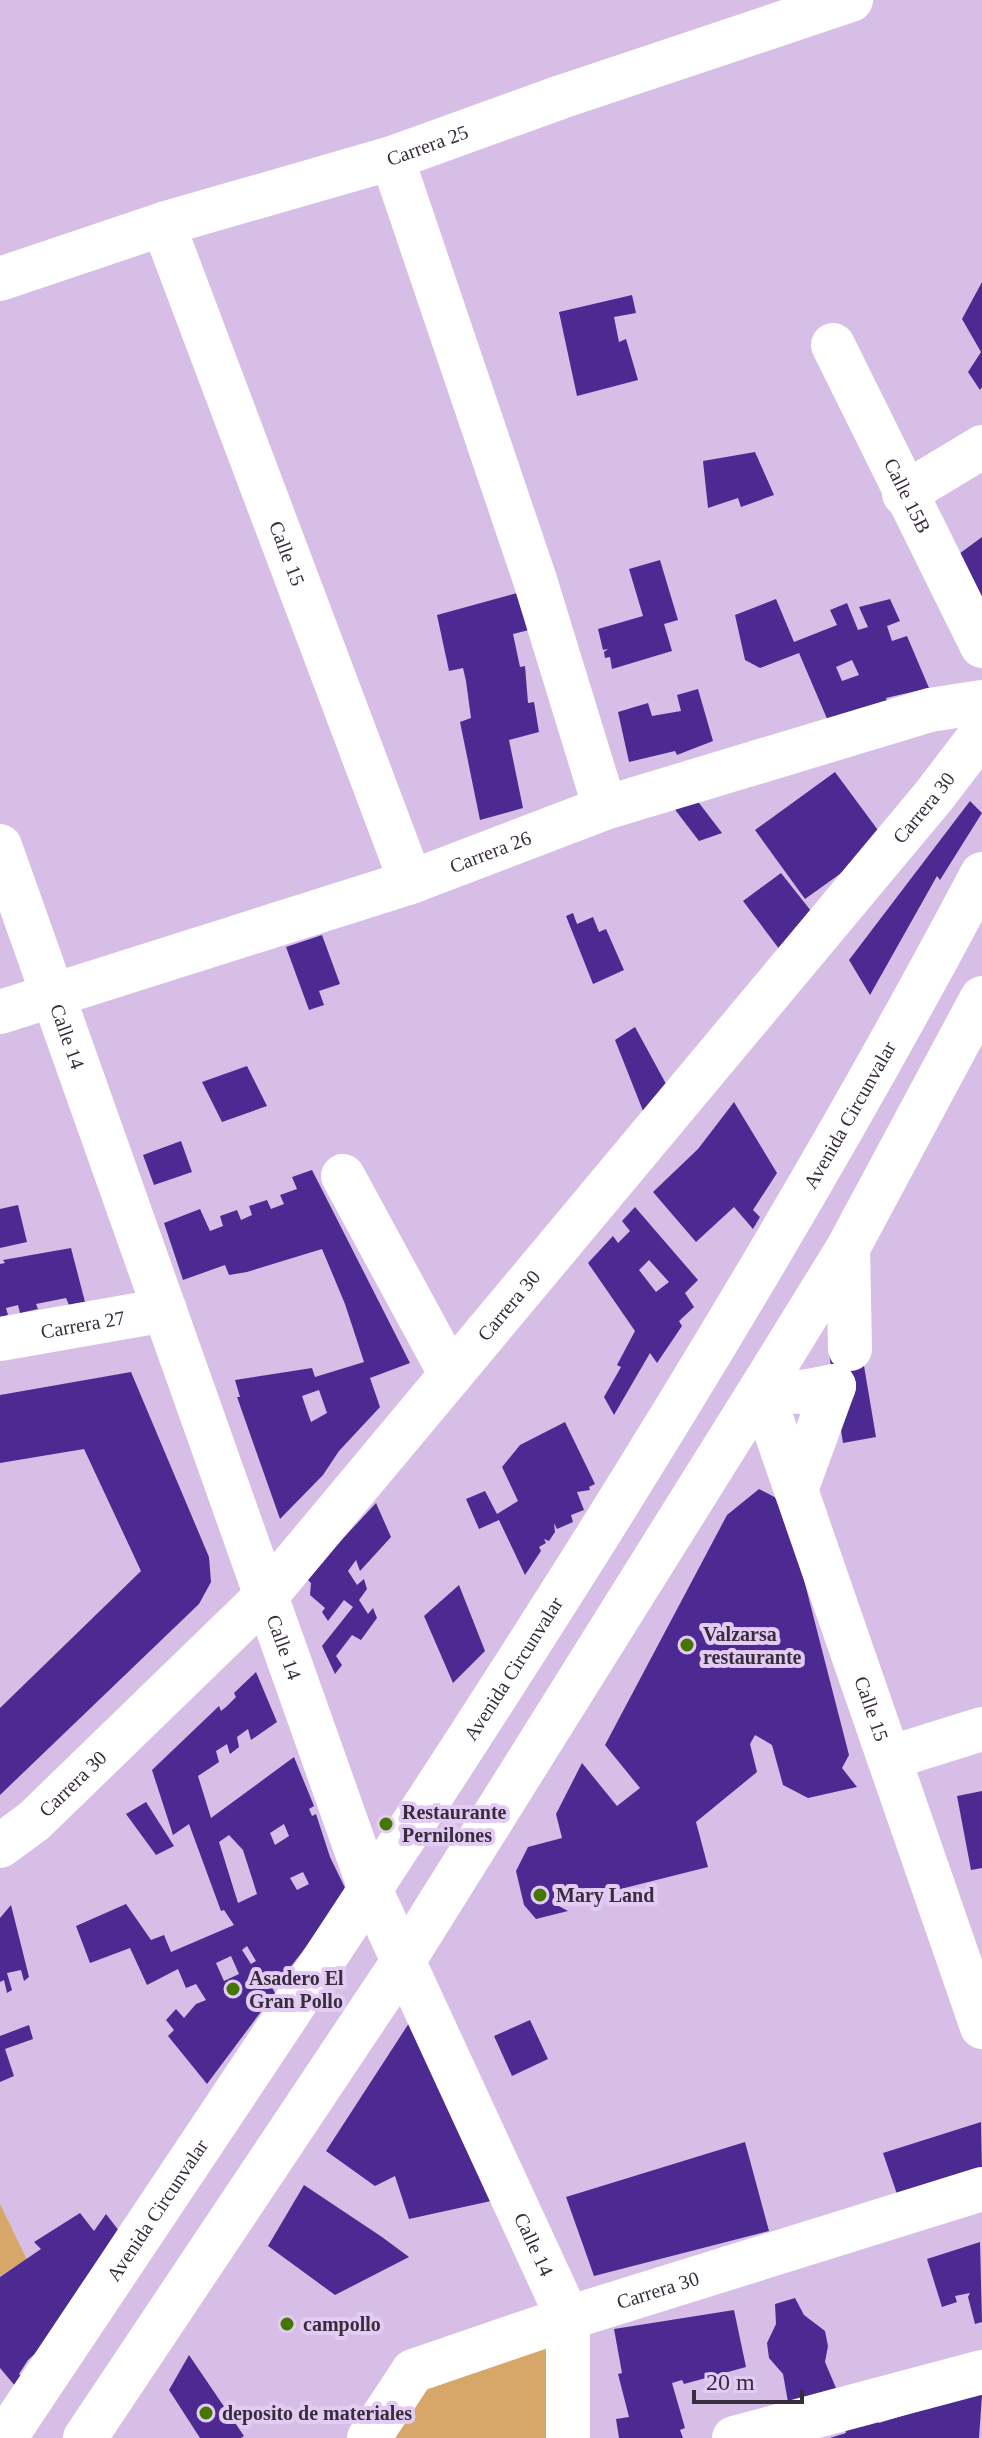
<svg xmlns="http://www.w3.org/2000/svg" width="982" height="2438" font-family="Georgia,serif">
<rect width="100%" height="100%" fill="#d7bee6"/>
<path fill="#d7a769" d="M 0,2204 L 27,2260 L 0,2276 Z
M 548,2346 L 554,2438 L 386,2438 L 423,2379 Z"/>
<path fill="#4c2a92" fill-rule="evenodd" d="M 982,282 L 982,387 L 980,390 L 968,372 L 981,352 L 962,319 Z
M 632,295 L 636,313 L 614,317 L 619,342 L 626,339 L 638,380 L 577,396 L 559,312 Z
M 755,452 L 774,495 L 741,507 L 738,498 L 708,508 L 703,461 Z
M 982,537 L 982,604 L 959,554 Z
M 660,560 L 678,620 L 664,624 L 672,651 L 612,669 L 610,657 L 605,658 L 604,652 L 608,649 L 603,650 L 598,629 L 643,616 L 629,569 Z
M 521,592 L 529,630 L 513,634 L 520,667 L 525,666 L 528,703 L 534,702 L 539,732 L 509,740 L 523,808 L 480,820 L 460,722 L 471,718 L 466,681 L 463,668 L 449,671 L 437,615 Z
M 776,599 L 794,642 L 837,625 L 830,610 L 847,603 L 858,630 L 868,627 L 859,607 L 890,599 L 900,621 L 887,626 L 892,641 L 907,636 L 929,688 L 886,698 L 890,708 L 831,728 L 799,653 L 760,668 L 745,660 L 735,615 ZM 852,660 L 859,675 L 842,681 L 836,667 Z
M 698,689 L 713,741 L 677,755 L 675,751 L 629,762 L 618,712 L 648,703 L 652,716 L 681,711 L 677,695 Z
M 835,772 L 886,841 L 805,899 L 755,830 Z
M 696,799 L 722,833 L 699,841 L 673,807 Z
M 970,801 L 982,813 L 940,880 L 937,876 L 870,995 L 849,960 Z
M 781,873 L 815,916 L 786,958 L 743,901 Z
M 573,913 L 577,924 L 593,917 L 599,932 L 606,929 L 624,970 L 593,984 L 566,916 Z
M 322,935 L 340,984 L 319,991 L 324,1005 L 309,1010 L 286,947 Z
M 635,1027 L 671,1093 L 647,1121 L 615,1040 Z
M 247,1066 L 267,1106 L 222,1122 L 202,1082 Z
M 734,1102 L 777,1173 L 753,1210 L 760,1217 L 753,1229 L 734,1207 L 696,1242 L 653,1192 L 698,1149 Z
M 181,1141 L 192,1172 L 154,1185 L 143,1155 Z
M 312,1170 L 410,1363 L 370,1378 L 380,1407 L 339,1451 L 323,1475 L 280,1519 L 237,1397 L 240,1397 L 235,1380 L 312,1368 L 315,1377 L 364,1362 L 345,1304 L 322,1249 L 247,1272 L 229,1275 L 225,1265 L 183,1280 L 164,1223 L 200,1209 L 210,1231 L 223,1226 L 220,1216 L 237,1210 L 241,1220 L 252,1215 L 249,1206 L 267,1200 L 271,1209 L 284,1204 L 280,1195 L 297,1189 L 292,1177 ZM 319,1390 L 327,1413 L 311,1422 L 302,1396 Z
M 18,1205 L 27,1242 L 0,1248 L 0,1209 Z
M 635,1207 L 698,1280 L 685,1293 L 694,1307 L 679,1321 L 682,1326 L 657,1363 L 650,1353 L 614,1415 L 604,1397 L 621,1367 L 617,1365 L 635,1331 L 588,1263 L 613,1236 L 618,1243 L 630,1231 L 622,1221 ZM 649,1260 L 669,1282 L 656,1292 L 639,1270 Z
M 71,1248 L 85,1302 L 69,1305 L 66,1298 L 36,1304 L 38,1309 L 20,1313 L 18,1305 L 6,1308 L 8,1315 L 0,1317 L 0,1264 L 5,1263 L 3,1260 Z
M 861,1348 L 876,1437 L 843,1443 L 829,1353 Z
M 131,1372 L 209,1557 L 211,1582 L 199,1604 L 0,1795 L 0,1708 L 141,1571 L 84,1449 L 0,1463 L 0,1395 Z
M 565,1422 L 595,1484 L 589,1487 L 590,1490 L 577,1492 L 584,1510 L 571,1515 L 573,1522 L 557,1529 L 554,1523 L 555,1532 L 549,1541 L 544,1539 L 546,1543 L 539,1547 L 541,1551 L 525,1575 L 499,1520 L 479,1529 L 466,1499 L 485,1491 L 497,1514 L 518,1501 L 502,1467 L 520,1445 Z
M 759,1489 L 784,1502 L 849,1755 L 842,1768 L 857,1787 L 808,1798 L 783,1785 L 772,1745 L 755,1735 L 750,1744 L 757,1772 L 696,1822 L 708,1867 L 557,1905 L 568,1911 L 536,1919 L 524,1905 L 516,1871 L 528,1847 L 562,1838 L 556,1814 L 582,1763 L 617,1806 L 640,1788 L 605,1745 L 727,1515 Z
M 376,1503 L 391,1537 L 360,1571 L 356,1560 L 348,1571 L 357,1585 L 364,1579 L 367,1589 L 359,1600 L 368,1614 L 373,1608 L 377,1618 L 361,1640 L 352,1635 L 336,1656 L 342,1665 L 335,1674 L 322,1646 L 353,1607 L 344,1600 L 328,1621 L 322,1612 L 325,1608 L 310,1595 L 311,1583 L 306,1578 Z
M 459,1585 L 485,1651 L 453,1683 L 424,1616 Z
M 256,1672 L 277,1722 L 251,1740 L 248,1729 L 237,1737 L 239,1747 L 230,1754 L 227,1744 L 216,1751 L 219,1762 L 198,1776 L 211,1818 L 294,1757 L 314,1806 L 309,1809 L 312,1816 L 316,1814 L 330,1857 L 348,1894 L 273,1989 L 275,1993 L 207,2084 L 168,2036 L 174,2030 L 166,2020 L 176,2009 L 184,2018 L 196,2004 L 206,2000 L 196,1984 L 186,1988 L 178,1969 L 147,1985 L 130,1948 L 90,1963 L 76,1926 L 126,1904 L 151,1940 L 164,1935 L 171,1952 L 234,1925 L 224,1910 L 221,1911 L 189,1824 L 173,1835 L 152,1770 L 219,1706 L 221,1711 L 226,1707 L 236,1697 L 234,1693 ZM 284,1824 L 289,1836 L 275,1845 L 270,1833 ZM 229,1835 L 243,1850 L 257,1894 L 238,1903 L 219,1842 ZM 303,1872 L 309,1884 L 297,1890 L 290,1878 ZM 247,1946 L 256,1961 L 251,1964 L 242,1950 ZM 231,1956 L 239,1974 L 224,1981 L 216,1963 Z
M 982,1791 L 982,1868 L 971,1870 L 957,1796 Z
M 146,1802 L 174,1846 L 156,1855 L 126,1814 Z
M 11,1905 L 29,1977 L 24,1981 L 21,1970 L 7,1973 L 12,1990 L 7,1993 L 4,1980 L 0,1982 L 0,1918 Z
M 411,2020 L 491,2201 L 409,2219 L 395,2176 L 375,2186 L 326,2151 Z
M 530,2020 L 548,2059 L 512,2076 L 494,2036 Z
M 29,2025 L 33,2039 L 5,2049 L 14,2076 L 0,2082 L 0,2036 Z
M 981,2122 L 982,2174 L 899,2200 L 883,2153 Z
M 745,2142 L 769,2231 L 594,2276 L 566,2197 Z
M 304,2185 L 382,2237 L 409,2257 L 335,2295 L 268,2246 Z
M 80,2213 L 94,2231 L 106,2214 L 123,2236 L 48,2342 L 28,2360 L 19,2374 L 24,2379 L 16,2387 L 0,2368 L 0,2277 L 41,2249 L 34,2242 Z
M 980,2242 L 982,2322 L 975,2324 L 968,2297 L 970,2293 L 955,2296 L 957,2302 L 942,2307 L 927,2259 Z
M 795,2298 L 804,2315 L 825,2331 L 828,2346 L 825,2362 L 836,2388 L 788,2402 L 783,2374 L 769,2358 L 767,2343 L 776,2324 L 775,2304 Z
M 734,2310 L 746,2367 L 684,2384 L 682,2380 L 672,2383 L 685,2428 L 680,2430 L 683,2438 L 619,2438 L 616,2419 L 629,2417 L 618,2374 L 622,2373 L 614,2329 Z
M 189,2355 L 244,2436 L 241,2438 L 200,2438 L 169,2390 Z
M 969,2395 L 982,2395 L 979,2438 L 830,2438 L 846,2433 L 845,2428 L 878,2420 L 879,2423 Z"/>
<g fill="none" stroke-linecap="round" stroke-linejoin="round">
<g stroke="#fff" stroke-width="44">
<path d="M 392,158 L 535,580 L 605,808"/>
<path id="s1" d="M 163,224 L 411,882"/>
<path id="s2" d="M 0,279 L 163,224 L 392,158 L 561,97 L 851,0"/>
<path id="s3" d="M 833,345 L 982,646"/>
<path d="M 904,494 L 982,447"/>
<path id="s4" d="M 0,846 L 370,1889 L 568,2318 L 568,2438"/>
<path id="s5" d="M 0,1012 L 411,882 L 605,808 L 930,710 L 982,702"/>
<path d="M 343,1176 L 451,1375"/>
<path d="M 848,1248 L 850,1349"/>
<path id="s6" d="M 0,1339 L 165,1310"/>
<path id="s7" d="M 834,1386 L 802,1392 L 761,1389 L 982,2027"/>
<path d="M 796,1490 L 834,1386"/>
<path d="M 889,1758 L 982,1729"/>
<path id="s8" d="M 0,1846 L 34,1821 L 267,1595 L 933,797 L 982,733"/>
<path id="s9" d="M 369,2438 L 413,2371 L 568,2318 L 982,2189"/>
<path d="M 734,2438 L 982,2372"/>
</g>
<g stroke="#fff" stroke-width="44">
<path id="s10" d="M 5,2438 C 346,1926 695,1418 982,874"/>
<path d="M 85,2438 L 404,1960 L 761,1389 L 848,1248 L 982,998"/>
</g>
</g>
<g fill="#447600" stroke="#e4cbf4" stroke-width="3">
<circle cx="687" cy="1645" r="8"/>
<circle cx="386" cy="1824" r="8"/>
<circle cx="540" cy="1895" r="8"/>
<circle cx="233" cy="1989" r="8"/>
<circle cx="287" cy="2324" r="8"/>
<circle cx="206" cy="2413" r="8"/>
</g>
<g text-anchor="middle" stroke-width="8" stroke-linejoin="round" paint-order="stroke">
<g font-size="20" fill="#372d3d" stroke="#e4cbf4">
<text dy="7" stroke="none"><textPath href="#s2" startOffset="448">Carrera 25</textPath></text>
<text dy="7" stroke="none"><textPath href="#s3" startOffset="168">Calle 15B</textPath></text>
<text dy="7" stroke="none"><textPath href="#s1" startOffset="352">Calle 15</textPath></text>
<text dy="7" stroke="none"><textPath href="#s8" startOffset="1392">Carrera 30</textPath></text>
<text dy="7" stroke="none"><textPath href="#s5" startOffset="516">Carrera 26</textPath></text>
<text dy="7" stroke="none"><textPath href="#s4" startOffset="202">Calle 14</textPath></text>
<text dy="7" stroke="none"><textPath href="#s10" startOffset="1570">Avenida Circunvalar</textPath></text>
<text dy="7" stroke="none"><textPath href="#s8" startOffset="744">Carrera 30</textPath></text>
<text dy="7" stroke="none"><textPath href="#s6" startOffset="84">Carrera 27</textPath></text>
<text dy="7" stroke="none"><textPath href="#s4" startOffset="850">Calle 14</textPath></text>
<text dy="7" stroke="none"><textPath href="#s10" startOffset="922">Avenida Circunvalar</textPath></text>
<text dy="7" stroke="none"><textPath href="#s7" startOffset="412">Calle 15</textPath></text>
<text dy="7" stroke="none"><textPath href="#s8" startOffset="96">Carrera 30</textPath></text>
<text dy="7" stroke="none"><textPath href="#s10" startOffset="274">Avenida Circunvalar</textPath></text>
<text dy="7" stroke="none"><textPath href="#s4" startOffset="1498">Calle 14</textPath></text>
<text dy="7" stroke="none"><textPath href="#s9" startOffset="338">Carrera 30</textPath></text>
</g>
<g font-size="20" font-weight="bold" fill="#372d3d" stroke="#e4cbf4" text-anchor="start">
<text x="703" y="1641">Valzarsa<tspan x="703" dy="23">restaurante</tspan></text>
<text x="402" y="1819">Restaurante<tspan x="402" dy="23">Pernilones</tspan></text>
<text x="556" y="1902">Mary Land</text>
<text x="249" y="1985">Asadero El<tspan x="249" dy="23">Gran Pollo</tspan></text>
<text x="303" y="2331">campollo</text>
<text x="222" y="2420">deposito de materiales</text>
</g>
</g>
<path d="M694 2390v12h108v-12" fill="none" stroke="#372d3d" stroke-width="4"/>
<text x="706" y="2390" font-size="24" fill="#372d3d" stroke="#e4cbf4" stroke-width="6" paint-order="stroke">20 m</text>
</svg>
